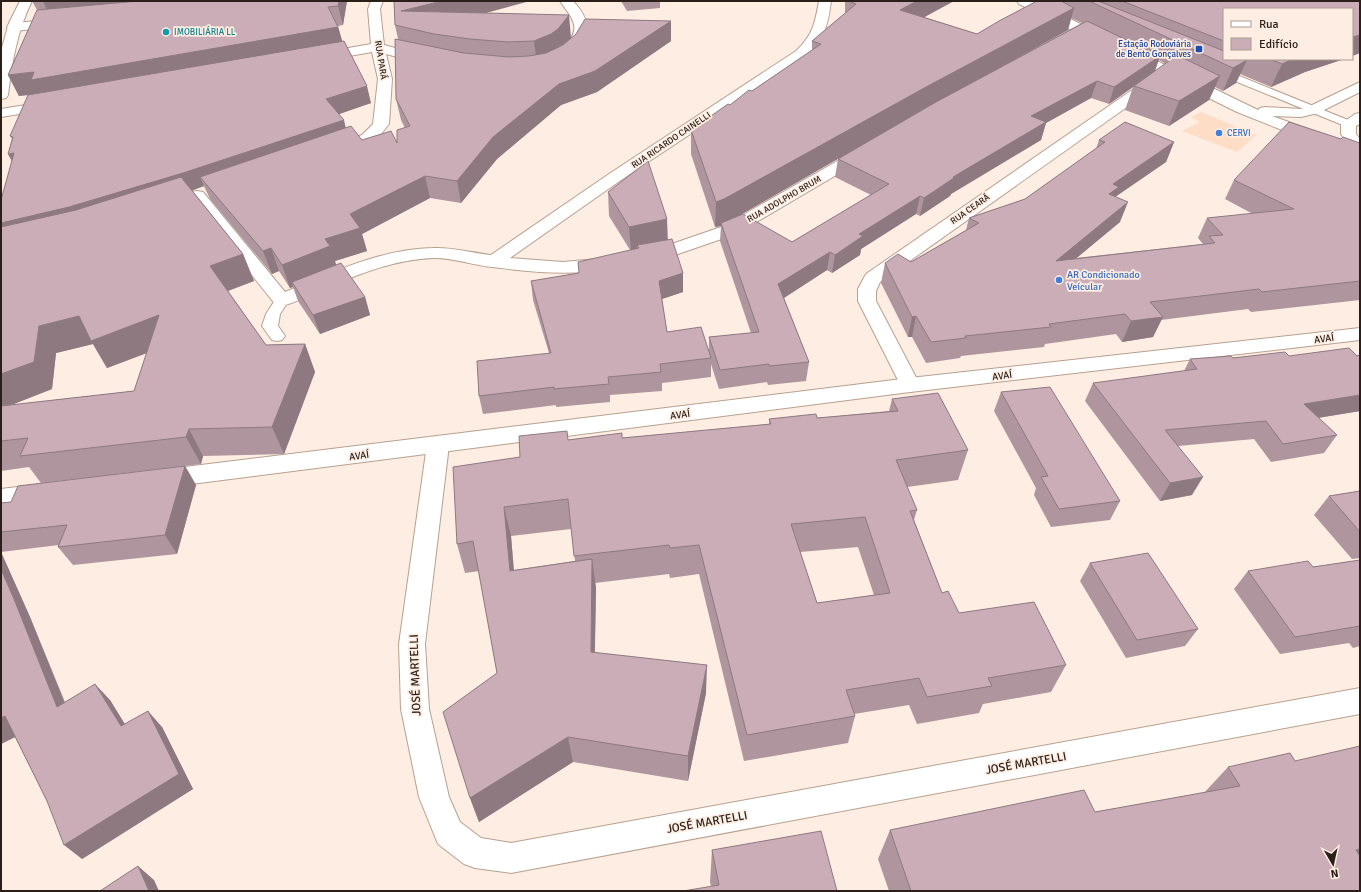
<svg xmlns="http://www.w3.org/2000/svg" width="1361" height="892" font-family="Signika,sans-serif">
<rect width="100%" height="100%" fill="#fdede2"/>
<path fill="#feddc6" d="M 1201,112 L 1256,135 L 1237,152 L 1182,131 L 1200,122 L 1191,117 Z"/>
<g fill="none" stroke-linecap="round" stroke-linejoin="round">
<defs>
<path id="lane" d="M 1217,67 L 1353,122 L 1355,124 L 1353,126 L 1345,126 L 1213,72 L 1212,70 Z
M 282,295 L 287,297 L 289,300 L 280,314 L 278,326 L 285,336 L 282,340 L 277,341 L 272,340 L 262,326 L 266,314 L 277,297 Z"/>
<path id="street" d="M 371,1 L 383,1 L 380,9 L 384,45 L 429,57 L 431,60 L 429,63 L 424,64 L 386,54 L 392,79 L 389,124 L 381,134 L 372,141 L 339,153 L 333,151 L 331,148 L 333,145 L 362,135 L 373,124 L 378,79 L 372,52 L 321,61 L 316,60 L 314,57 L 316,54 L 321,53 L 371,44 L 368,9 Z
M 560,1 L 573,1 C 592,21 590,34 575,55 L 565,55 L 563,52 C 581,26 576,24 560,1 Z
M 819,1 L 831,1 C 828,26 824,39 806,57 L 621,180 L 510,258 L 563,262 L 609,258 L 615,259 L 618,263 L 615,267 C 575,277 533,272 492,267 C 472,265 452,257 432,258 C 394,260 361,273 327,288 C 312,294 298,302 282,306 L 275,304 L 189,196 L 191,192 L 197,191 L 203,192 L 285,292 C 333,272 381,249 433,248 C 452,247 472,253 491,255 L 609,174 L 796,51 C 813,35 815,23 819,1 Z
M 60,19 L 65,20 L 66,23 L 65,26 L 14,31 L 9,30 L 7,27 L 9,24 L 14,23 Z
M 1153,78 L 1158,79 L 1160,82 L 1158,85 L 880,282 L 876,291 L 876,301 L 920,385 L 917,390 L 910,392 L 903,390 L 858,301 L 858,289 L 866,274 L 1148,79 Z
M 51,101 L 56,102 L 58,105 L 56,108 L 1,117 L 1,109 Z
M 861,149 L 867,151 L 869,154 L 867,157 L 736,234 L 675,255 L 646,260 L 640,259 L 637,255 L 640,251 L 666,246 L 724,226 L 855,151 Z
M 438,437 L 446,439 L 449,445 L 425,644 L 429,709 L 449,797 L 460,822 L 481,838 L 511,843 L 1360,688 L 1360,714 L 511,873 L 475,868 L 464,864 L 438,844 L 419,797 L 401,709 L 399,644 L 427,445 L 430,439 Z"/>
<path id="secondary" d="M 20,1 L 32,1 C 17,31 12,62 8,95 L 6,98 L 1,99 L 1,51 L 9,23 Z
M 1017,1 L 1033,1 L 1258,110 L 1260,108 L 1265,107 L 1301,109 L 1308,107 L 1360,82 L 1360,92 L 1318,113 L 1301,117 L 1272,116 L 1347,143 L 1341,134 L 1341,124 L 1355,114 L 1360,113 L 1360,124 L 1356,126 L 1356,134 L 1360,139 L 1360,158 L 1302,138 L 1237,112 L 1019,4 Z
M 1360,328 L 1360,340 L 910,392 L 160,488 L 152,485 L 149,479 L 152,473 L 160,470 L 910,378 Z
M 42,484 L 50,487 L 54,493 L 50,499 L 42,502 L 1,507 L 1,489 Z"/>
</defs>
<use href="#lane" stroke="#b8a08f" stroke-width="2"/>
<use href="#street" stroke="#b8a08f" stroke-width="2"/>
<use href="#secondary" stroke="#b8a08f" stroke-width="2"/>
<use href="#lane" fill="#fff" fill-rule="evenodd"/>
<use href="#street" fill="#fff" fill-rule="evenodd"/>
<use href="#secondary" fill="#fff" fill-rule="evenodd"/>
</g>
<path fill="#af959e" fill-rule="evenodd" d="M 32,1 L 347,1 L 343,25 L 338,26 L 342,41 L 371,103 L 338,114 L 346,128 L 362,140 L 397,143 L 405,128 L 401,120 L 396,99 L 398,39 L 395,25 L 483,13 L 571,38 L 671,41 L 597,92 L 561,105 L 497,159 L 461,203 L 430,198 L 362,234 L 367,251 L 335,261 L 336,265 L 365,297 L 370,315 L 320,334 L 298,301 L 293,287 L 290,288 L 279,271 L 272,274 L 210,199 L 204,186 L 192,190 L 243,254 L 254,281 L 228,291 L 266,345 L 305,344 L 315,372 L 284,454 L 203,456 L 201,464 L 41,483 L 29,467 L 1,471 L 1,200 L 12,161 L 8,154 L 12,139 L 10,136 L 33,94 L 19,96 L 8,75 L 37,10 ZM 93,344 L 107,368 L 147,353 L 134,391 L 11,405 L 52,389 L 56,353 Z
M 621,1 L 660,1 L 660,8 L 627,11 Z
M 845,1 L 954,1 L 924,17 L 977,34 L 1037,1 L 1360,1 L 1360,53 L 1352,56 L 1224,9 L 1224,59 L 1344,59 L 1305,72 L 1271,87 L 1240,74 L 1236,83 L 1223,91 L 1215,87 L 1209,100 L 1169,126 L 1125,110 L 1133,87 L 1109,104 L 1091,98 L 1046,123 L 1041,140 L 951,194 L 950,196 L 920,216 L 916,214 L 861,249 L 860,255 L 832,273 L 827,270 L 784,298 L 809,362 L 806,381 L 768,385 L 767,382 L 719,389 L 711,364 L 711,377 L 662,383 L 662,391 L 610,395 L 610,402 L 556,407 L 556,405 L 483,414 L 479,396 L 549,353 L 533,300 L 531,281 L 579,273 L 630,250 L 609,216 L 608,192 L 668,239 L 683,273 L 683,292 L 662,299 L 667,332 L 709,349 L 709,337 L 751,333 L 720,241 L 721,226 L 715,227 L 691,154 L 691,130 L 752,91 L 812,50 L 812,41 L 845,13 ZM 1071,18 L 1082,23 L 966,86 L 1068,30 ZM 1159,60 L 1166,64 L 1155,71 ZM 923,110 L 838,159 L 835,177 L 871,195 L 792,242 L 740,215 Z
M 1341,139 L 1360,143 L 1360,300 L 1251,312 L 1248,309 L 1161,320 L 1153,337 L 1122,342 L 1116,334 L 1045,344 L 1044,347 L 961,356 L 960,358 L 926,363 L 912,337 L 908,337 L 881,283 L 885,263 L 911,262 L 966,230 L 969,218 L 1025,199 L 1096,149 L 1099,140 L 1174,142 L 1166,162 L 1115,197 L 1120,222 L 1076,258 L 1203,244 L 1198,238 L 1207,218 L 1253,214 L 1225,199 L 1234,180 Z
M 1360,355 L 1360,411 L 1318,418 L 1337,435 L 1324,453 L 1271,462 L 1254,439 L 1178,446 L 1192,495 L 1160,501 L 1085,401 L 1093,383 L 1184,371 L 1190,359 L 1289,356 Z
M 1001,392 L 1120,501 L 1110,520 L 1051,527 L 1034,495 L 1036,488 L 994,411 Z
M 892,399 L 968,450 L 958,480 L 907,487 L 917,510 L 914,520 L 942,593 L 959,613 L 1066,665 L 1051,692 L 983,704 L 979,713 L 917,724 L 909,705 L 854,714 L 855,716 L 848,743 L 744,761 L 699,574 L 670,578 L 669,574 L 595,583 L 596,588 L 595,652 L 706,693 L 688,781 L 573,762 L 479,822 L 470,798 L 497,673 L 479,571 L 465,573 L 457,544 L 520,457 L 568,440 L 622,438 L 769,424 L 769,419 L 817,418 L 889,411 ZM 571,529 L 575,561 L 514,570 L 511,536 ZM 858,547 L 874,595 L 817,603 L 800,552 Z
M 185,466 L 196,485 L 177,554 L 73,565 L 58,547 L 59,545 L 1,552 L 30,617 L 65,702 L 110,700 L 125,724 L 162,727 L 193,789 L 82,859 L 47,801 L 15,737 L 1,744 L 1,503 L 11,502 Z
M 1360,491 L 1360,558 L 1352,559 L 1314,515 L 1329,496 Z
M 1360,560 L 1360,646 L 1353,648 L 1349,643 L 1280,654 L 1234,589 L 1248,571 L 1313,567 Z
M 1090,563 L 1198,629 L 1185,646 L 1126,658 L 1080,581 Z
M 1295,761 L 1360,891 L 889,891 L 878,859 L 890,830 L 1095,812 L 1204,793 L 1228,767 Z
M 712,850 L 837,891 L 711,886 L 710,882 Z"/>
<path fill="#8e7981" d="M 43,1 L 240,1 L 51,18 Z
M 339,1 L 347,1 L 343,25 L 338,6 Z
M 442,1 L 530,1 L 419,31 L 401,11 Z
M 917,1 L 954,1 L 897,32 L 900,10 Z
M 1074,8 L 1068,30 L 921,111 L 723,225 L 721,223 L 721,226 L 715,227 L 716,202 L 926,87 Z
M 569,15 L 571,38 L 537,64 L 534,41 Z
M 671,21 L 671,41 L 597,92 L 561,105 L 497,159 L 461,203 L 457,181 L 493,137 L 559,84 Z
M 338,27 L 344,47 L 38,94 L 19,96 L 8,75 Z
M 1360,35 L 1360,53 L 1352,56 L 1352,37 Z
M 1160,56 L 1154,73 L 1134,86 L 1133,87 L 1109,104 L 1114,87 Z
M 1293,59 L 1344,59 L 1305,72 L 1271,87 L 1282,64 Z
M 1247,60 L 1236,83 L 1223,91 L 1233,68 Z
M 1220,76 L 1209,100 L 1169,126 L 1179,101 Z
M 1097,81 L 1091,98 L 1046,123 L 1041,140 L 951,194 L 950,196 L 920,216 L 924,198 L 953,177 L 1031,116 Z
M 367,86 L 371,103 L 331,117 L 326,99 Z
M 344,120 L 348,138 L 200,177 L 204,186 L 191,191 L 1,236 L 1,223 Z
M 1174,142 L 1166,162 L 1115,197 L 1101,214 L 1113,184 Z
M 14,153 L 18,172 L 8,154 Z
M 425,176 L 430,198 L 362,234 L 367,251 L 335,261 L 337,269 L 292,282 L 293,287 L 290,288 L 282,265 L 325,239 L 350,214 Z
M 920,196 L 916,214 L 861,249 L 860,255 L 832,273 L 835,255 L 859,234 Z
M 1128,202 L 1120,222 L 1049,281 L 1056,261 Z
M 667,219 L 668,244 L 639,248 L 637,245 L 637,250 L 631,251 L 629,227 Z
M 271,248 L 279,271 L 272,274 L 263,251 Z
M 830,252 L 827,270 L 776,303 L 778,284 Z
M 243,254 L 254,281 L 222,293 L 210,266 Z
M 683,273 L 683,292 L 659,300 L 659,281 Z
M 365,297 L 370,315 L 320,334 L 313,315 Z
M 159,315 L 173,343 L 107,368 L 93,344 L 56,353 L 52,389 L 1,409 L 1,374 L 39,326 L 79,316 Z
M 916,316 L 912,337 L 908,337 L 912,317 Z
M 1163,317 L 1153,337 L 1122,342 L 1131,321 Z
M 305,344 L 315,372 L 284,454 L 272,427 Z
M 1360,395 L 1360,411 L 1292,422 L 1304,404 Z
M 189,429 L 203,456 L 201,464 L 186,437 Z
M 185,466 L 196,485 L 177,554 L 165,535 Z
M 1203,477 L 1192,495 L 1160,501 L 1170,483 Z
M 504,507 L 511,536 L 516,600 L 510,571 Z
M 1,552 L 30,617 L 73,724 L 57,707 L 1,569 Z
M 592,559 L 596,588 L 594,679 L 591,652 Z
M 707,665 L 706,693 L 688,781 L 688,756 Z
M 95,684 L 110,700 L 136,743 L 121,726 Z
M 148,711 L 162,727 L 193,789 L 82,859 L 64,845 Z
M 5,716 L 23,733 L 1,744 L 1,718 Z
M 568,737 L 573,762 L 479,822 L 470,798 Z
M 1360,849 L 1360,868 L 1356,850 Z
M 138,866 L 154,880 L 159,891 L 149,891 Z"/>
<path fill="#cbadb8" stroke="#8e7981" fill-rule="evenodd" d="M 139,1 L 339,1 L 338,6 L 328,7 L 338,27 L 31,80 L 34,72 L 8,75 L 37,10 Z
M 394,1 L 442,1 L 401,11 L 569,15 L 558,29 L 551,34 L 534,41 L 508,42 L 470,39 L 434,34 L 395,25 Z
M 849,1 L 917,1 L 900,10 L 977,34 L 999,21 L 1037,1 L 1061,1 L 1074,8 L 926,87 L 724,199 L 716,202 L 691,130 L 728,104 L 730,105 L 749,90 L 752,91 L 821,44 L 812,41 L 856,4 Z
M 1089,1 L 1098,1 L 1224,51 L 1224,59 L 1245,59 L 1247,60 L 1233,68 Z
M 1122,1 L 1360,1 L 1360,35 L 1352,37 L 1352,9 L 1224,9 L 1224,41 Z
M 585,19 L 671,21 L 595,71 L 559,84 L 493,137 L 457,181 L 425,176 L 350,214 L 360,228 L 325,239 L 330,246 L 282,265 L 271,248 L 263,251 L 200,177 L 351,126 L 362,140 L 391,131 L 397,143 L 397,130 L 410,126 L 396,99 L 395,39 L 464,53 L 509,57 L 529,56 L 546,53 L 563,45 L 576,34 Z
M 1087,21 L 1160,56 L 1114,87 L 1097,81 L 1031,116 L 1046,122 L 953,177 L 954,178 L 924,198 L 920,196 L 859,234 L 863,236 L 835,255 L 830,252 L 778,284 L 809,362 L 769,366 L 769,364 L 720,370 L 709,337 L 759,332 L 721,223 L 743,214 L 792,242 L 889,184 L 838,159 L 936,102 Z
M 344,41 L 367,86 L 326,99 L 344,120 L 183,173 L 69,207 L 1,223 L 1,200 L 14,153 L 8,154 L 13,137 L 10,136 L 28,95 Z
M 1177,55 L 1220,76 L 1179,101 L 1134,86 Z
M 1270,59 L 1293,59 L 1282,64 Z
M 1125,122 L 1174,142 L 1113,184 L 1119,187 L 1109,194 L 1128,202 L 1056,261 L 1215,243 L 1209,236 L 1223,235 L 1207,218 L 1294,209 L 1234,180 L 1289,122 L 1341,139 L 1343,137 L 1360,143 L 1360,281 L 1262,292 L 1259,289 L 1150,302 L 1163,317 L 1131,321 L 1125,314 L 1049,324 L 1051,327 L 965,336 L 966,338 L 931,342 L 916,316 L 912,317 L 885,263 L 898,254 L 911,262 L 979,223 L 969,218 L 1025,199 L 1105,142 L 1099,140 Z
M 648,161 L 667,219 L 629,227 L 608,192 Z
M 181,177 L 243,254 L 210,266 L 266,345 L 305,344 L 272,427 L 189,429 L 186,437 L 20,456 L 28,438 L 1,441 L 1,406 L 134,391 L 159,315 L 91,341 L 79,316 L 39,326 L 34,362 L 1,374 L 1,227 L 76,210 Z
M 672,239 L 683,273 L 659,281 L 667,332 L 701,327 L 711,358 L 660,364 L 661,372 L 608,377 L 609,384 L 554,389 L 554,387 L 479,396 L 477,361 L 551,353 L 531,281 L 579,273 L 578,262 L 639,248 L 637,245 Z
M 341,263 L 365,297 L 313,315 L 292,282 Z
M 1349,348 L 1357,356 L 1360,355 L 1360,395 L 1304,404 L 1337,435 L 1283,444 L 1266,421 L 1165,430 L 1203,477 L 1170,483 L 1093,383 L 1197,369 L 1190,359 L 1231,356 L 1233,358 L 1285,352 L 1289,356 Z
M 1050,387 L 1120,501 L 1059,509 L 1041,477 L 1048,476 L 1001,392 Z
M 938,393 L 968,450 L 896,460 L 917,510 L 910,511 L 942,593 L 948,591 L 959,613 L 1034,602 L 1066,665 L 988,678 L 992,686 L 927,697 L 919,678 L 846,690 L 855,716 L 747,735 L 699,545 L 670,548 L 669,545 L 574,556 L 568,499 L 504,507 L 510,571 L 592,559 L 591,652 L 707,665 L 688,756 L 568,737 L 470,798 L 443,712 L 497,673 L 473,541 L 457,544 L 453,467 L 520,457 L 519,436 L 567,431 L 568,440 L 622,433 L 622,438 L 771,424 L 769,419 L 816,414 L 817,418 L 898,411 L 892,399 ZM 865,517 L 890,593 L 817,603 L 791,524 Z
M 185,466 L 165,535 L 58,547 L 67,525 L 1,532 L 1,503 L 11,502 L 18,486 Z
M 1360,491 L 1360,532 L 1329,496 Z
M 1148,553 L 1198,629 L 1137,640 L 1090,563 Z
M 1360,560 L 1360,626 L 1295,637 L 1248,571 L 1308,561 L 1313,567 Z
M 1,569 L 14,599 L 57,707 L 95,684 L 121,726 L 148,711 L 179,774 L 64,845 L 47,801 L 5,716 L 1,718 Z
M 1360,746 L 1360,849 L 1356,850 L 1360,856 L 1360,891 L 911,891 L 890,830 L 1084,790 L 1095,812 L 1240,786 L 1228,767 L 1290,753 L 1295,761 Z
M 821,831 L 837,891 L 683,891 L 719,885 L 712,850 Z
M 138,866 L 149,891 L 100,891 Z"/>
<circle fill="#0f9aa8" stroke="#fdede2" stroke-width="1.5" cx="166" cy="32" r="4"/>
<rect fill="#1a4fb4" stroke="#fdede2" stroke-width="1.5" x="1195" y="45" width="8" height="8" rx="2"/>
<g fill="#3f7fe0" stroke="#fdede2" stroke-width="1.5">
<circle cx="1219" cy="133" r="4"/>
<circle cx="1059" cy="280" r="4"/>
</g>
<g text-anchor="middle" stroke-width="3.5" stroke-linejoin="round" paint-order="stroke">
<g font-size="9" fill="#0d838f" stroke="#fdede2" text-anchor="start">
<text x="174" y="35">IMOBILIÁRIA LL</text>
</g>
<g font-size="9" fill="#164399" stroke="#fdede2" text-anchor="end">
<text x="1191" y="47">Estação Rodoviária<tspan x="1191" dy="10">de Bento Gonçalves</tspan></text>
</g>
<g font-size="9" fill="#2a2019" stroke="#fdede2">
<text transform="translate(381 60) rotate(81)" y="3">RUA PARÁ</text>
<text transform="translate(671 140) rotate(-34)" y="3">RUA RICARDO CAINELLI</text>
<text transform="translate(784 199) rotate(-30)" y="3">RUA ADOLPHO BRUM</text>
<text transform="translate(970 209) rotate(-35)" y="3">RUA CEARÁ</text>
</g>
<g font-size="9" fill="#366cbe" stroke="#fdede2" text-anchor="start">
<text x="1227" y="136">CERVI</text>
</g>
<g font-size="10" fill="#366cbe" stroke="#fdede2" text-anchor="start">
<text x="1067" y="278">AR Condicionado<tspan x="1067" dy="12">Veícular</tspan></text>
</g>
<g font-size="10" fill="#2a2019" stroke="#fdede2">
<text transform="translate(1324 338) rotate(-7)" y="4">AVAÍ</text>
<text transform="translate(1002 375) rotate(-7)" y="4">AVAÍ</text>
<text transform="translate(680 414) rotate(-7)" y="4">AVAÍ</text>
<text transform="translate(359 455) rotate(-7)" y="4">AVAÍ</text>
</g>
<g font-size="12" fill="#2a2019" stroke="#fdede2">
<text transform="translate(415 675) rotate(-92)" y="4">JOSÉ MARTELLI</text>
<text transform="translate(1026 763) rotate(-10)" y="4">JOSÉ MARTELLI</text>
<text transform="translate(707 822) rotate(-10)" y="4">JOSÉ MARTELLI</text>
</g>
</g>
<rect width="1361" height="892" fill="none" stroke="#2a2019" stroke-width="4"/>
<rect x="1223" y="8" width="130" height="52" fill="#fdede2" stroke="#a99b92"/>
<rect x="1231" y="21" width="20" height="6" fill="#ffffff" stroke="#a99b92"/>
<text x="1259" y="28" font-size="12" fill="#2a2019">Rua</text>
<rect x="1231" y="38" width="20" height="12" fill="#cbadb8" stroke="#a99b92"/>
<text x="1259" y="48" font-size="12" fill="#2a2019">Edifício</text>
<g transform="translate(1333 864) rotate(171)" stroke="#fdede2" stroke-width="3" paint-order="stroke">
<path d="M0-3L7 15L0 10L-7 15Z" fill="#2a2019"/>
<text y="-6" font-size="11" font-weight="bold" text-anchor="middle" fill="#2a2019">N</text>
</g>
</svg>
